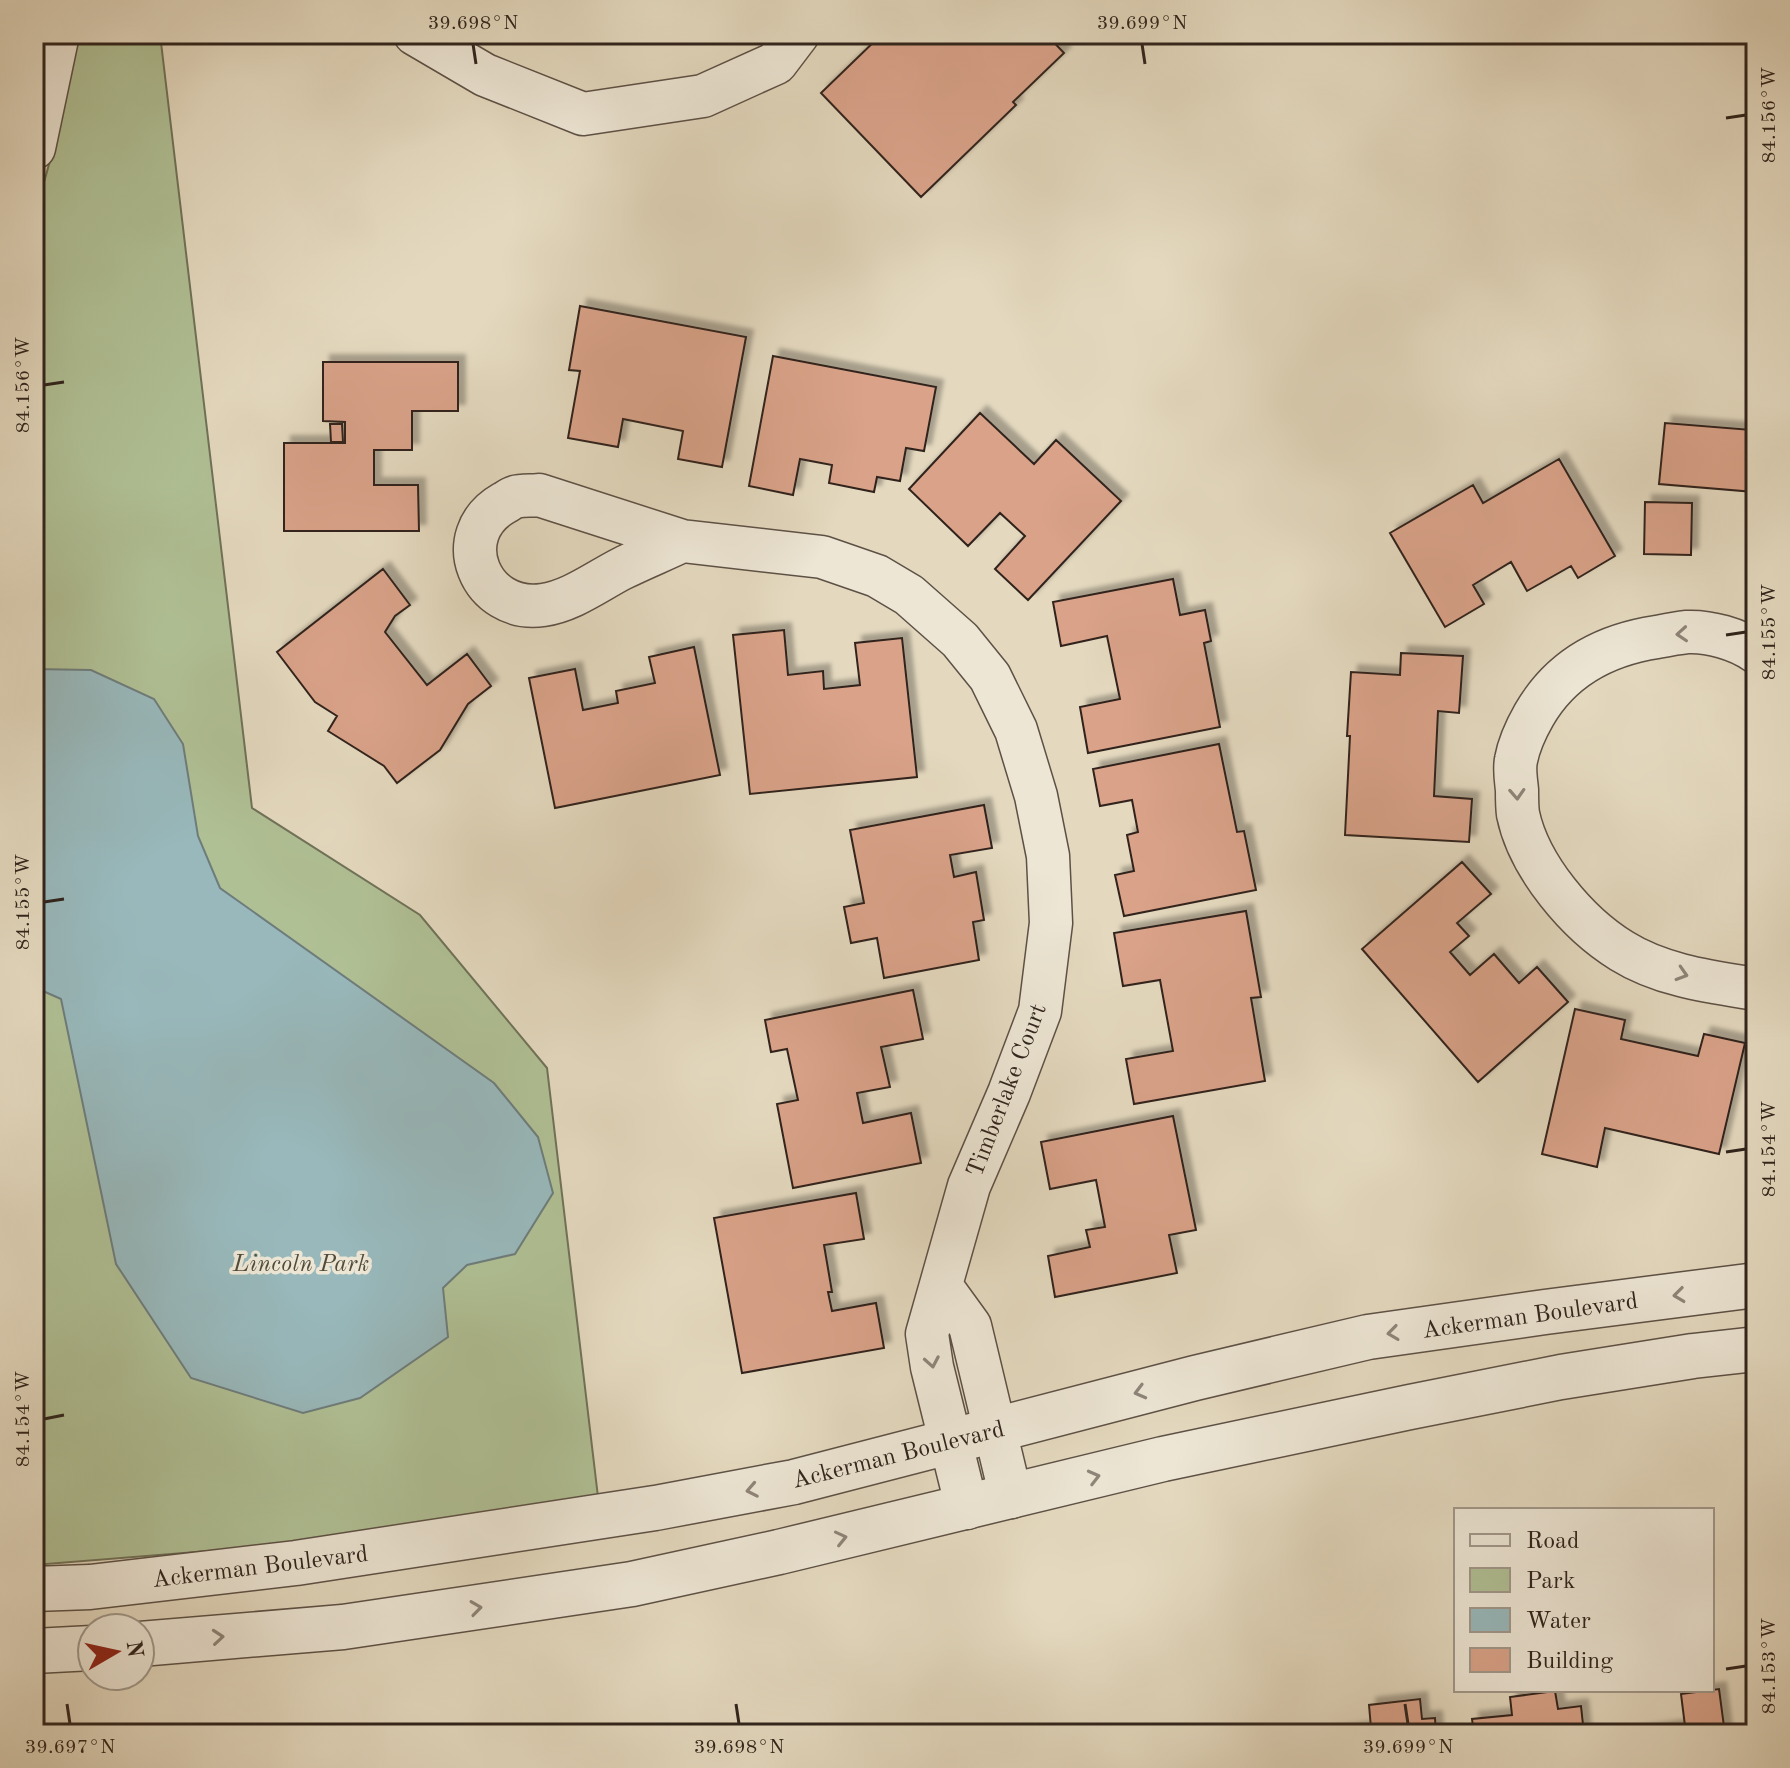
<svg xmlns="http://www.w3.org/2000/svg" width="1790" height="1768" font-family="'Old Standard TT',serif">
<defs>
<filter id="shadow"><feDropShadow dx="7" dy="-7" stdDeviation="2" flood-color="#0004"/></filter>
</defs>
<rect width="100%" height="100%" fill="#e4d9bf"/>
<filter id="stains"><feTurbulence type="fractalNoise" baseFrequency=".0025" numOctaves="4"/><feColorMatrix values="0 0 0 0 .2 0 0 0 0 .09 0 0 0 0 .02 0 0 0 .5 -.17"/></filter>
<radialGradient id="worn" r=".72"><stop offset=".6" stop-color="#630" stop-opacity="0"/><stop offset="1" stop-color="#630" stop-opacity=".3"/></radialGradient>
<path fill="#b0c095" stroke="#707259" stroke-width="2" d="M 78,34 L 160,34 L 252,808 L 420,915 L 547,1068 L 598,1497 L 445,1523 L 246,1548 L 34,1565 L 34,215 C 53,156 67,95 78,34 Z"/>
<path fill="#98b8bb" stroke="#6e7d7c" stroke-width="2" d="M 34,669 L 91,670 L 154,699 L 183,744 L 198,836 L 220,888 L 494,1083 L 538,1137 L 553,1193 L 515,1254 L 467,1265 L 443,1288 L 448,1337 L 360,1398 L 303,1413 L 191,1378 L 116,1264 L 61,999 L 34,987 Z"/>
<path fill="#d9a289" stroke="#30241d" stroke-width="2" filter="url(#shadow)" d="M 882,34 L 1046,34 L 1064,53 L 1013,102 L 1016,105 L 921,197 L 821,93 Z
M 580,306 L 746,337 L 722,467 L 678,459 L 683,431 L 623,419 L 618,447 L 568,438 L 580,371 L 569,370 Z
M 773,356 L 936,387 L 924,451 L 906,448 L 900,481 L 877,477 L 874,492 L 829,483 L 832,465 L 800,459 L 793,495 L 749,486 Z
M 323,362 L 458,362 L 458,411 L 412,411 L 412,450 L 374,450 L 374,485 L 418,485 L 419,531 L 284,531 L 284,443 L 345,443 L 345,422 L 323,421 Z
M 980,413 L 1034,464 L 1056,440 L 1121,501 L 1028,600 L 995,569 L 1025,536 L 1000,513 L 968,546 L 909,489 Z
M 1752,415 L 1756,415 L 1756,507 L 1753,507 L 1754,492 L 1659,484 L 1665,423 L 1751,430 Z
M 330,424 L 342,424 L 343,442 L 331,442 Z
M 1559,459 L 1615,556 L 1578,578 L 1571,566 L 1527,591 L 1511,562 L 1473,585 L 1484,604 L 1445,627 L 1390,533 L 1473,485 L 1483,503 Z
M 1645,502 L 1692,503 L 1691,555 L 1644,554 Z
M 383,569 L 410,605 L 395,616 L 385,632 L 427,685 L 467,654 L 491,686 L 468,704 L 440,750 L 397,783 L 384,766 L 328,731 L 337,716 L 315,702 L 277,652 Z
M 1173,579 L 1180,615 L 1205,610 L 1211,641 L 1204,643 L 1220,727 L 1088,753 L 1080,707 L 1120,699 L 1107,636 L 1061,646 L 1053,602 Z
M 784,630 L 788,675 L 823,671 L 824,689 L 860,685 L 855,643 L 902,638 L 917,777 L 750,794 L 733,635 Z
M 694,647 L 720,775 L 555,808 L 529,678 L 575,669 L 583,710 L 618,703 L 616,691 L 655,683 L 649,657 Z
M 1401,653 L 1463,656 L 1459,713 L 1438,711 L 1434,796 L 1472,799 L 1469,842 L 1345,835 L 1350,736 L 1347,736 L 1351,672 L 1400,675 Z
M 1219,744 L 1237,832 L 1244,831 L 1256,890 L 1124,916 L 1115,875 L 1134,871 L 1127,835 L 1138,832 L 1132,800 L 1100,806 L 1093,769 Z
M 984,805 L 992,848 L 950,855 L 954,877 L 976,872 L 984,920 L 973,922 L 979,960 L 884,978 L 877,938 L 851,943 L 844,907 L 864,903 L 850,830 Z
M 1462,862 L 1491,894 L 1457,923 L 1469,936 L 1450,952 L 1470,975 L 1494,954 L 1519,983 L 1537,967 L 1568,1002 L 1478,1082 L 1362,949 Z
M 1246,911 L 1261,997 L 1251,998 L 1265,1081 L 1134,1104 L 1126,1059 L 1173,1051 L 1160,980 L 1123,986 L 1114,933 Z
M 913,990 L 923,1039 L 881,1047 L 890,1087 L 857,1093 L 863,1123 L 911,1113 L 921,1163 L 793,1188 L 777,1104 L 798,1100 L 787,1049 L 771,1052 L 765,1020 Z
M 1575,1009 L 1625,1020 L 1621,1039 L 1698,1056 L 1704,1034 L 1745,1043 L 1719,1154 L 1605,1128 L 1597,1167 L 1542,1154 Z
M 1173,1116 L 1196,1230 L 1169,1235 L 1177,1273 L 1055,1297 L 1048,1256 L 1090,1247 L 1086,1230 L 1105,1227 L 1096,1180 L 1050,1189 L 1041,1142 Z
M 856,1193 L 864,1239 L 824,1245 L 832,1292 L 828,1292 L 832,1311 L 876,1303 L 884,1348 L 742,1373 L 714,1218 Z
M 1719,1689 L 1725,1734 L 1626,1734 L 1685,1726 L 1681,1694 Z
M 1555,1691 L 1558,1709 L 1581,1706 L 1584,1734 L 1474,1734 L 1472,1719 L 1512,1715 L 1510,1697 Z
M 1420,1699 L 1422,1719 L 1435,1718 L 1436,1734 L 1324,1734 L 1371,1728 L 1369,1705 Z"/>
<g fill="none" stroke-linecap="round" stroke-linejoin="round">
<defs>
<path id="minor" d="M 415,34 L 485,75 L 583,114 L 703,96 L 776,63 L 798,34
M 34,148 L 58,34
M 539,495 L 682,541 C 661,551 641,559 621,569 C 596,582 571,601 543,605 C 480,614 448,535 504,503 C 508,501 511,498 515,497 C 522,495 532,496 539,495 Z
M 682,541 L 822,557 L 877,576 L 909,595 L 960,640 L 990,677 L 1016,730 L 1036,796 L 1048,856 L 1051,923 L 1040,1011 L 1009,1093 L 969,1186 L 927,1334 L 932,1367 L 967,1508
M 1756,652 C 1738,639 1709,631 1687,632 C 1677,633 1667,635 1657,637 C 1604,645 1561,668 1534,715 C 1526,729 1519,744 1516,760 C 1514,769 1516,780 1517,790 C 1517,798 1517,807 1518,814 C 1529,867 1578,924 1622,951 C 1662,976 1712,982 1756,989
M 941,1286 L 970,1326 L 1011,1497"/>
<path id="tertiary" d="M 34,1589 L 90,1587 L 296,1563 L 655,1508 L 794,1482 L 1195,1378 L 1368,1337 L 1545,1312 L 1756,1285
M 140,1644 L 343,1627 L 632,1584 L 779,1552 L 1163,1459 L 1410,1407 L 1561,1377 L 1693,1356 L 1756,1349
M 34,1651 L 92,1648"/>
</defs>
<use href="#minor" stroke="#5d5146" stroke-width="45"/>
<use href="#tertiary" stroke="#5d5146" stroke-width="47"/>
<use href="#minor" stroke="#ede6d5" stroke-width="42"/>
<use href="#tertiary" stroke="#ede6d5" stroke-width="44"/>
</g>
<defs><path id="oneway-chevron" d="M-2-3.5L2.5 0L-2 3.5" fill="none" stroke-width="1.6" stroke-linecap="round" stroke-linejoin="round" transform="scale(2)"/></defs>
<g stroke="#8e8579">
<use href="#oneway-chevron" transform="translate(1682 634) rotate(176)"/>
<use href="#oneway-chevron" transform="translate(1517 794) rotate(87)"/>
<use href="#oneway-chevron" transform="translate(1682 974) rotate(17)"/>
<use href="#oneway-chevron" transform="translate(1679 1295) rotate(173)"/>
<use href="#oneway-chevron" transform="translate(1393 1333) rotate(172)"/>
<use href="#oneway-chevron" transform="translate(932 1362) rotate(80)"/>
<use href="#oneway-chevron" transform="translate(1140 1392) rotate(165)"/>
<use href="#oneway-chevron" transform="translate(1094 1477) rotate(-14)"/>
<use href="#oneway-chevron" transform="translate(752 1490) rotate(169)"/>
<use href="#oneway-chevron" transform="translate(841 1538) rotate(-13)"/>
<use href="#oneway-chevron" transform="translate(476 1608) rotate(-8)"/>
<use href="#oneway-chevron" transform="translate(218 1637) rotate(-5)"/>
</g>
<path fill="none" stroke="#30241d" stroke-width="3" d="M 473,44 L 476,64M 1142,44 L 1145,64M 1726,118 L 1746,115M 44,385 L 64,382M 1726,635 L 1746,632M 44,902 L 64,899M 1726,1152 L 1746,1149M 44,1419 L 64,1415M 1726,1669 L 1746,1666M 67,1704 L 70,1724M 736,1704 L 739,1724M 1405,1704 L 1408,1724"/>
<g text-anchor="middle" stroke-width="7" stroke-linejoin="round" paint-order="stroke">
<g font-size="24" fill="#30241d" stroke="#ede6d5">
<text transform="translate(1006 1090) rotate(-69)" y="8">Timberlake Court</text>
<text transform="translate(1530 1315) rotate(-8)" y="8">Ackerman Boulevard</text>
<text transform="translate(898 1454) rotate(-14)" y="8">Ackerman Boulevard</text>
<text transform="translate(260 1566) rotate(-7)" y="8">Ackerman Boulevard</text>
</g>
<g font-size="24" font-style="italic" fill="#504b3b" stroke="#ede6d5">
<text x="301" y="1271">Lincoln Park</text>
</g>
</g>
<rect width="1790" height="1768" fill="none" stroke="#e4d9bf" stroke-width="88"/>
<rect x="1454" y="1508" width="260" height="184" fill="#ede6d5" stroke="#a1988b" stroke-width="2"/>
<rect x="1470" y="1534" width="40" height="12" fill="#ede6d5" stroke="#a1988b" stroke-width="2"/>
<text x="1526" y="1548" font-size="24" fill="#30241d">Road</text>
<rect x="1470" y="1568" width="40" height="24" fill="#b0c095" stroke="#a1988b" stroke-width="2"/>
<text x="1526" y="1588" font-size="24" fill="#30241d">Park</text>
<rect x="1470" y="1608" width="40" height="24" fill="#98b8bb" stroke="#a1988b" stroke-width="2"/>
<text x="1526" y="1628" font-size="24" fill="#30241d">Water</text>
<rect x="1470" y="1648" width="40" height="24" fill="#d9a289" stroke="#a1988b" stroke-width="2"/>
<text x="1526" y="1668" font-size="24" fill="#30241d">Building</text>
<g transform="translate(116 1652) rotate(81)"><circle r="38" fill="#ede6d5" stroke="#a1988b" stroke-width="2"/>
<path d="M0-6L14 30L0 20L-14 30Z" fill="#8f2418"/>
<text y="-12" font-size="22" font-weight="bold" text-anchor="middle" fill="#30241d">N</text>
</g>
<rect x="44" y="44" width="1702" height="1680" fill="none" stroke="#30241d" stroke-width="3"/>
<g font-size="20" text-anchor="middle" fill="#30241d">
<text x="473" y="29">39.698°N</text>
<text x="1142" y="29">39.699°N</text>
<text transform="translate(1768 115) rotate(-90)" y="7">84.156°W</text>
<text transform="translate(22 385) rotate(-90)" y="7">84.156°W</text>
<text transform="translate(1768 632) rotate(-90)" y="7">84.155°W</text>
<text transform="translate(22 902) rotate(-90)" y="7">84.155°W</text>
<text transform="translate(1768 1149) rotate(-90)" y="7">84.154°W</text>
<text transform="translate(22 1419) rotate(-90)" y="7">84.154°W</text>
<text transform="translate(1768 1666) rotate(-90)" y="7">84.153°W</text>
<text x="70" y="1753">39.697°N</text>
<text x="739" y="1753">39.698°N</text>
<text x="1408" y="1753">39.699°N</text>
</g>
<rect width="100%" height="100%" filter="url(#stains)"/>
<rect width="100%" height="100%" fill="url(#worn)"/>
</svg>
